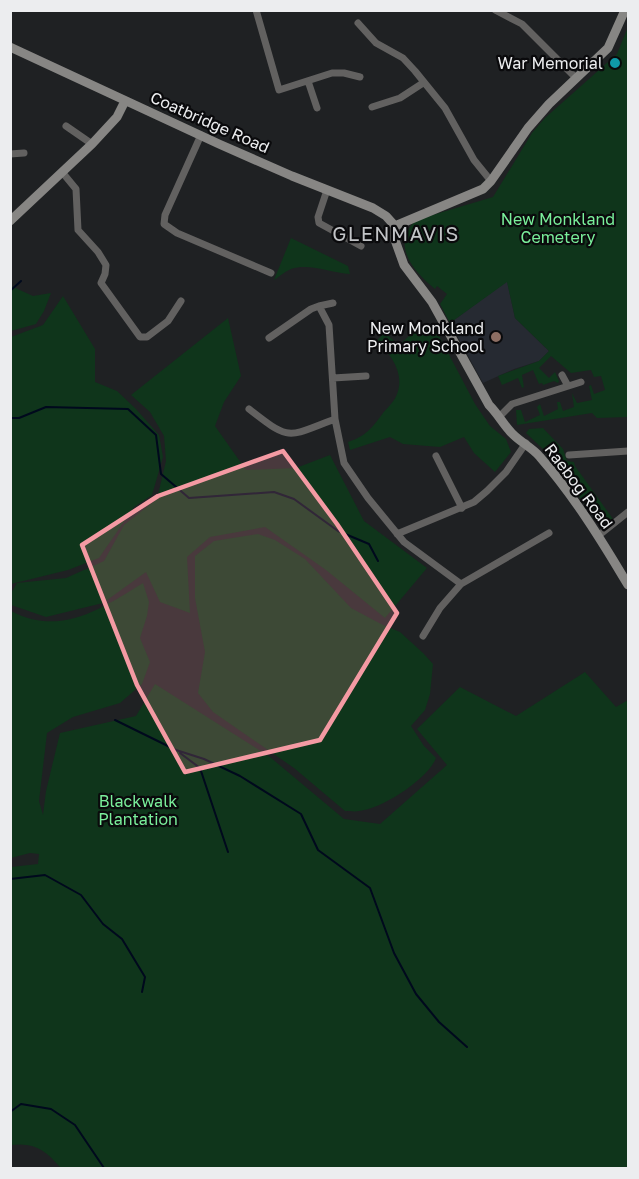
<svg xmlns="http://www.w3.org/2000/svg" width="639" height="1179" font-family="'Golos Text',sans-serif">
<rect width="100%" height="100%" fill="#1f2123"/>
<path fill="#262a32" d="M 507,281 L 515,318 L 549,351 L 539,361 L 514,369 L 483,383 L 450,323 Z"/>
<path fill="#0f351b" d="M 628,27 L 628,417 L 597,418 L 592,413 L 517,425 L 516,410 L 521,410 L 525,422 L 540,415 L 537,407 L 540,404 L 544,416 L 558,409 L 557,402 L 560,402 L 563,411 L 574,407 L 572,393 L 577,403 L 592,400 L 589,386 L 591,385 L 594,394 L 605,390 L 601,376 L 594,377 L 591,370 L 571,373 L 551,356 L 539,368 L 549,378 L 555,372 L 559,381 L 558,383 L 554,381 L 543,385 L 542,383 L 539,384 L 533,370 L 522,375 L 524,387 L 522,388 L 518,378 L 502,385 L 498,376 L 539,361 L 549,351 L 515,318 L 507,282 L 450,323 L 440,304 L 447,294 L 437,286 L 435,289 C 414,272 390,245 416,220 L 493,197 L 532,133 L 545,118 L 617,54 Z
M 291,238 L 348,266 L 350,274 C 331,273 310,263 291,269 C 286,271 280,276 274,280 Z
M 11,286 L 33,296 L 51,293 L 44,311 L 36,324 L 11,331 Z
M 63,296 L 95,349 L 95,382 L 117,391 L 136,409 L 159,435 L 163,457 L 152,495 L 134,507 L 99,558 L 68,570 L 11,584 L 11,337 L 43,325 Z
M 228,318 L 241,376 L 224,402 L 215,426 L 246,470 L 296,468 L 330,455 L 364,521 L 427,568 L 385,618 L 326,570 L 265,527 L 210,537 L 187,557 L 190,613 L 160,602 L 146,572 L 103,603 L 46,617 L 11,605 L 11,593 L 17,583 L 66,578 L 104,561 L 124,525 L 157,499 L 166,461 L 164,436 L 150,412 L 131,395 Z
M 418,328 L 435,328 L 475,404 L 490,426 L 506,439 L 511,452 L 495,472 L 474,453 L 464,437 L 440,447 L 403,444 L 390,437 L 350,450 L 348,442 C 366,436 372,428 383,413 C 387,408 395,401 397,394 C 405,373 391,355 377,341 L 384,332 L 399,345 Z
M 543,428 L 563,449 L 567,461 L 574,462 L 575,466 L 613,519 L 607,523 L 596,519 L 543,449 L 526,433 L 529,429 Z
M 258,534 L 275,540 L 305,559 L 351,608 L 381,624 L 400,632 L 423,653 L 433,664 L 430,694 L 425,710 L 411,726 L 424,746 L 436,758 C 428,779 382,809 359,811 C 355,812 349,811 345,811 L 294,768 L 213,712 L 198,693 L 205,652 L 195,598 L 195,556 L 214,541 Z
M 143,583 L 149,602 L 147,616 L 140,638 L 150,662 L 142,684 L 120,703 L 73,717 L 47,733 L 39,801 L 43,815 L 46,791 L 60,733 L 136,716 L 155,684 L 270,757 L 344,819 L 380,824 L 447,765 L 417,729 L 460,687 L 516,716 L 585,672 L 616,707 L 628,700 L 628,1168 L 61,1168 C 45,1150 35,1142 11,1145 L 11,867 L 38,864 L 39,854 L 30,853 L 11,858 L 11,611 C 60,637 101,609 143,583 Z"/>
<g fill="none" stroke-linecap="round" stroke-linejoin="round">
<path stroke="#00091d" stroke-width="2" d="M 10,291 L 21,281
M 10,418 L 19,418 L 46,407 L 128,409 L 156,435 L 161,474 L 189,498 L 274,492 L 294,499 L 338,531 L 369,544 L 378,561
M 115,720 L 176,750 L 204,759 L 240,776 L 301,814 L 318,850 L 370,888 L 394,953 L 416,994 L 439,1022 L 467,1047
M 180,753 L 200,768 L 228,852
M 10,879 L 45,875 L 81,895 L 103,924 L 122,939 L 145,977 L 142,992
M 10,1112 L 21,1104 L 51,1109 L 75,1125 L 104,1168"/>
<path stroke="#626160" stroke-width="7" d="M 256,10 L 279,90 L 332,73 L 344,73 L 360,77
M 495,10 L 522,24 L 576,78
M 358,23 L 376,43 L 403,58 L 415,71 L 445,108 L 474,160 L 491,181
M 308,81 L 317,108
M 372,107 L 400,98 L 423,83
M 66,126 L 92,144
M 201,135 L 165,215 L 164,224 L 177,233 L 271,273
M 10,154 L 24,153
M 62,172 L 76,189 L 78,230 L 98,252 L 106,265 L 105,274 L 101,283 L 140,337 L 147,337 L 168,321 L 181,301
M 327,190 L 318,217 L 319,223 L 361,246
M 319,306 L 333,303
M 269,338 L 311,309 L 319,306 L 329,325 L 335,419 L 344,463 L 368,498 L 404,542 L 461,584
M 562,375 L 568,386
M 333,378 L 366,376
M 249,409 C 291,442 287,437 335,419
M 500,416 L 512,404 L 581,382
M 569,455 L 628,451
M 436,456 L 462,508
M 397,534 L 474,502 L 487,491 L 506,472 L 526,443
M 598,536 L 628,512
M 423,636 L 440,608 L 461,584 L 549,533"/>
<path stroke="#878684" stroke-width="9" d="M 10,47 L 219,144 L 292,176 L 373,208 L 386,216 L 395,226
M 10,221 L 92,144 L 117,117 L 125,101
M 395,226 L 395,240 L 404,265 L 432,302 L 489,405 C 497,413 502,422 509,430 C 517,441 531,446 540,457 C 574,496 602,541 628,585
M 395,226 L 483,189 L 491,181 L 528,128 L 549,104 L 608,48 L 625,10"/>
</g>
<path fill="#f49aa3" fill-opacity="0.2" stroke="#f49aa3" stroke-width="4.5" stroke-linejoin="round" d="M 283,451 L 337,524 L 397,613 L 320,740 L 185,772 L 137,685 L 82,545 L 158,496 Z"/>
<circle fill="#0f9aa8" stroke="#0a0a0c" stroke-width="2" cx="615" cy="63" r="6"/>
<circle fill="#8d6e63" stroke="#0a0a0c" stroke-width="2" cx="496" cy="337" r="6"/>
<g text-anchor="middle" stroke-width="4.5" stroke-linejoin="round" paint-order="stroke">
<g font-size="16" fill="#ecedef" stroke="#0a0a0c" text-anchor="end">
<text x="603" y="69">War Memorial</text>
<text x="484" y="334">New Monkland<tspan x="484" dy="18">Primary School</tspan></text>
</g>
<g font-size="16" fill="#ecedef" stroke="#0a0a0c">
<text transform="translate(210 122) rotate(24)" y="6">Coatbridge Road</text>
<text transform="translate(579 486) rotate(53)" y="6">Raebog Road</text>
</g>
<g font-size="16" fill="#7aef9b" stroke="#0a0a0c">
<text x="558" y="225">New Monkland<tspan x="558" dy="18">Cemetery</tspan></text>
<text x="138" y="807">Blackwalk<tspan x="138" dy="18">Plantation</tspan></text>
</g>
<g font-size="20" letter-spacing="1.5" fill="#c2c4c7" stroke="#0a0a0c">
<text x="396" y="241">GLENMAVIS</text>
</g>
</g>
<rect width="639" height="1179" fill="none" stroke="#ecedef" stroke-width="24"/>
</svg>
